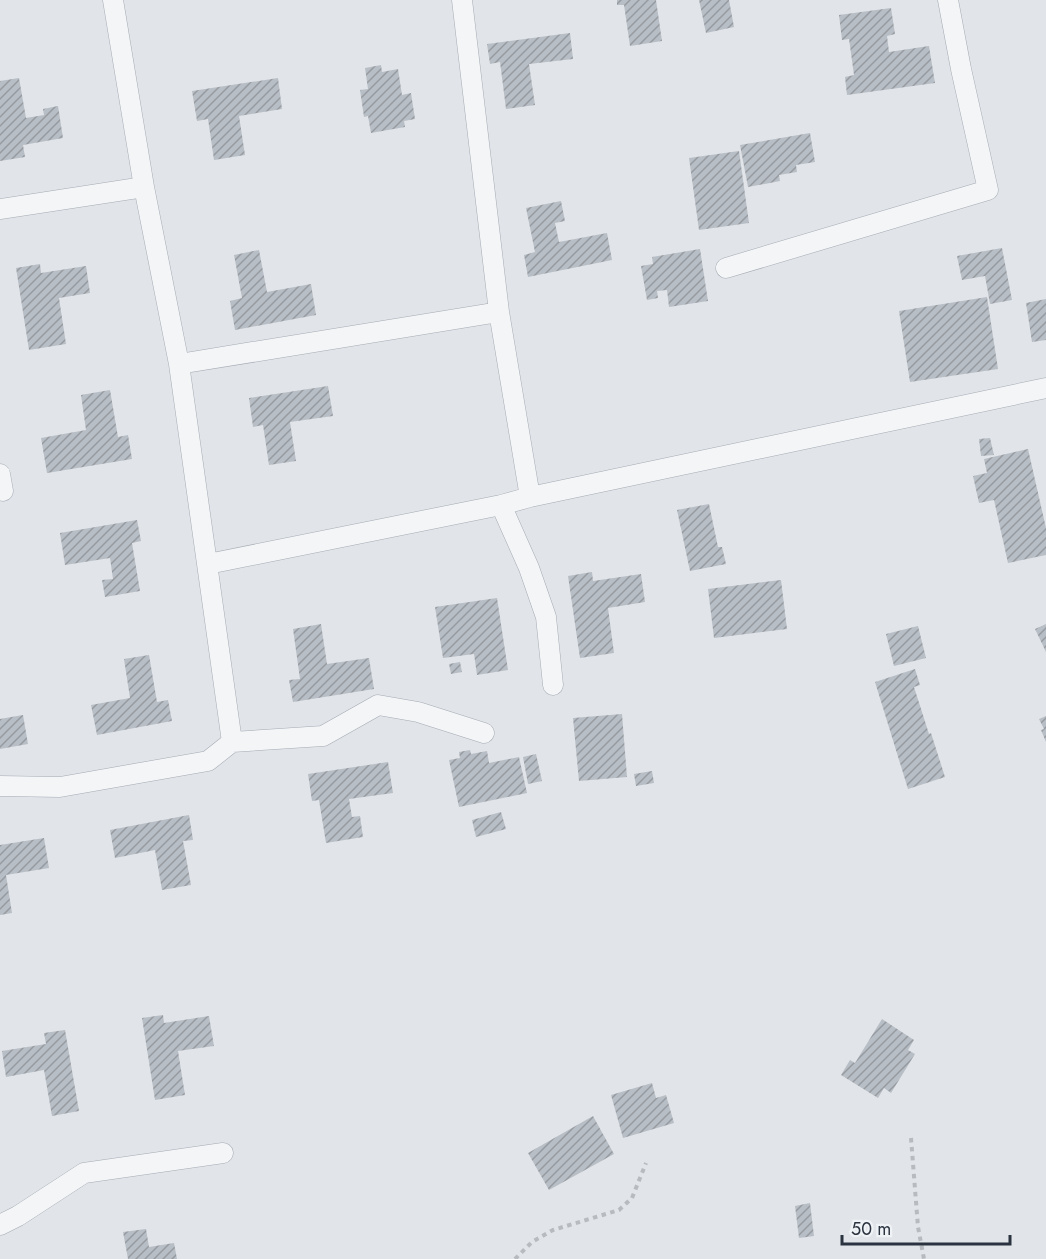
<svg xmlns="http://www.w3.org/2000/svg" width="1046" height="1259" font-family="Jost,sans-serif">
<defs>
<pattern id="building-hatch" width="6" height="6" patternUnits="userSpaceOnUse" patternTransform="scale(1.5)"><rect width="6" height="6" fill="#b8bec5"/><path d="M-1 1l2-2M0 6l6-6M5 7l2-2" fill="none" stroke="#969ba1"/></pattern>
</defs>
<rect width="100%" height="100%" fill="#e1e4e9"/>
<path fill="url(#building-hatch)" d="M 617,0 L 656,0 L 662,41 L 630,46 L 624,5 L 617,5 Z
M 699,0 L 729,0 L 734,27 L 706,33 Z
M 891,8 L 895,34 L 887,36 L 889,52 L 929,46 L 935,83 L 847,95 L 845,77 L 854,75 L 849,39 L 842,40 L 839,15 Z
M 570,33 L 573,59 L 529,64 L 535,105 L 506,109 L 500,62 L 490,64 L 487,44 Z
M 381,65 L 382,72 L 398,69 L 402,95 L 411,93 L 415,119 L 404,121 L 405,127 L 371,133 L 368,116 L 364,117 L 360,90 L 368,89 L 365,68 Z
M 19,78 L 26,118 L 44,115 L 43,109 L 58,106 L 63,138 L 23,145 L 25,157 L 0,161 L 0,81 Z
M 278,78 L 282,109 L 239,116 L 245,155 L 214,160 L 208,119 L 197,121 L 192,91 Z
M 810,133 L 815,162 L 796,165 L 797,172 L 779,175 L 780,181 L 748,187 L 740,145 Z
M 739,151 L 749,223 L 699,230 L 689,158 Z
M 561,201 L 565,221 L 555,223 L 559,242 L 607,233 L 612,260 L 528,277 L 524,255 L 535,252 L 526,208 Z
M 1002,248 L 1012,300 L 990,304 L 985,276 L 962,280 L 957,256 Z
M 700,249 L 708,301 L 669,307 L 667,290 L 657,291 L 658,298 L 647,300 L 641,266 L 653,264 L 652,257 Z
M 259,250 L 267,292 L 311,284 L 316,315 L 235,330 L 230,301 L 242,298 L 234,255 Z
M 40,264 L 41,273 L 86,266 L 90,293 L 59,298 L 66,344 L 29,350 L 16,268 Z
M 987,297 L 998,369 L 910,382 L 899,311 Z
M 1046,299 L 1046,340 L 1032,342 L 1026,303 Z
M 328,386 L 333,416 L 290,422 L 296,461 L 269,465 L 263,425 L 253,427 L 249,398 Z
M 110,390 L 118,437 L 128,435 L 132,459 L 47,473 L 41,438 L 86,430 L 81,395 Z
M 990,438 L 994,455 L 981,456 L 979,439 Z
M 1028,449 L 1046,528 L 1046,555 L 1008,563 L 994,500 L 979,503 L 973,476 L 987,473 L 984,459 Z
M 709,504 L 718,547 L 722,547 L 726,564 L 690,571 L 677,510 Z
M 137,520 L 141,541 L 132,543 L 140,591 L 105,597 L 102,580 L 113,579 L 110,558 L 65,565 L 60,533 Z
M 592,572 L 593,581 L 641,574 L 645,602 L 608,608 L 614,653 L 580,658 L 568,576 Z
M 781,580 L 787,629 L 714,638 L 708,589 Z
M 497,598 L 508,670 L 477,675 L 474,654 L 443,658 L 435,607 Z
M 321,624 L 327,664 L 369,658 L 374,689 L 293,702 L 289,680 L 300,679 L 293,629 Z
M 1046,624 L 1046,652 L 1035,629 Z
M 918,626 L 926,658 L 894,666 L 886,634 Z
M 149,655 L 157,702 L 168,700 L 172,721 L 97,735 L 91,705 L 130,698 L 124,659 Z
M 460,662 L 462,672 L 451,674 L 449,664 Z
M 915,669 L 920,685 L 914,687 L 929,734 L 931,733 L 945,777 L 908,789 L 875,682 Z
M 622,714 L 627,777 L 579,781 L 573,718 Z
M 23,715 L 28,744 L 0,749 L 0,719 Z
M 1046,716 L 1046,742 L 1041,730 L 1044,729 L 1039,719 Z
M 470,750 L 471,754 L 487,751 L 489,763 L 519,757 L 527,793 L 459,807 L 449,760 L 460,758 L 459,752 Z
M 536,754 L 542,781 L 528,784 L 523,757 Z
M 388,762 L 393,793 L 349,799 L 352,817 L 360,816 L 363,837 L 326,843 L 319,800 L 312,801 L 308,774 Z
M 652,771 L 654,783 L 636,786 L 634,774 Z
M 501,812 L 506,829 L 476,837 L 472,820 Z
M 189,815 L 193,840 L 183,841 L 191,885 L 162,890 L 155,850 L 115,858 L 110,830 Z
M 44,838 L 49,868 L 6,875 L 12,913 L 0,915 L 0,845 Z
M 163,1015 L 164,1023 L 209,1016 L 214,1046 L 178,1051 L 185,1095 L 155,1100 L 142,1018 Z
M 882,1019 L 914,1040 L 908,1050 L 915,1054 L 891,1093 L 884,1088 L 878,1098 L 841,1075 L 850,1060 L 855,1063 Z
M 65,1030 L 79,1111 L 52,1116 L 44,1070 L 6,1077 L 2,1051 L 46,1044 L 44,1033 Z
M 652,1083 L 656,1098 L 666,1095 L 674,1123 L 623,1138 L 611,1095 Z
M 593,1116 L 614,1154 L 549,1190 L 528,1153 Z
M 810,1203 L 814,1236 L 799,1238 L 795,1206 Z
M 146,1229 L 149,1247 L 174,1243 L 177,1259 L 128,1259 L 123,1232 Z"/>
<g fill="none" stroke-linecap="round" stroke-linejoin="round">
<defs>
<path id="street" d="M 462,0 L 499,312 L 530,497
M 144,187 L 179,364 L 232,742
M 0,209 L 144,187 L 113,0
M 726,268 L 988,190 L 961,69 L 948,0
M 179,364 L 499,312
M 0,474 L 3,491
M 501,505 L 529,568 L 546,617 L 553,685
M 208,564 L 501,505 L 530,497 L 1046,388
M 0,786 L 60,787 L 208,761 L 232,742 L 323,736 L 378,705 L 418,712 L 484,733
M 0,1225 L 18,1216 L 84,1173 L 223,1153"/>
</defs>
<use href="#street" stroke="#a6abb3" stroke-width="21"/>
<path stroke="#b7bbc0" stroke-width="4" stroke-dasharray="4.5 4.5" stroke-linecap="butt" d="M 911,1138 L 918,1227 L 924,1259
M 515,1259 L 532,1242 L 553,1230 L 619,1210 L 632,1198 L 646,1163"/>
<use href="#street" stroke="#f3f5f7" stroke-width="20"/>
</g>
<path d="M842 1235v9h168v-9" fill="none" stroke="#2a333f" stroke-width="3"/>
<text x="851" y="1235" font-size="18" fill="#2a333f" stroke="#f0f3f6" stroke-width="4.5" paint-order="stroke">50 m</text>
</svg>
